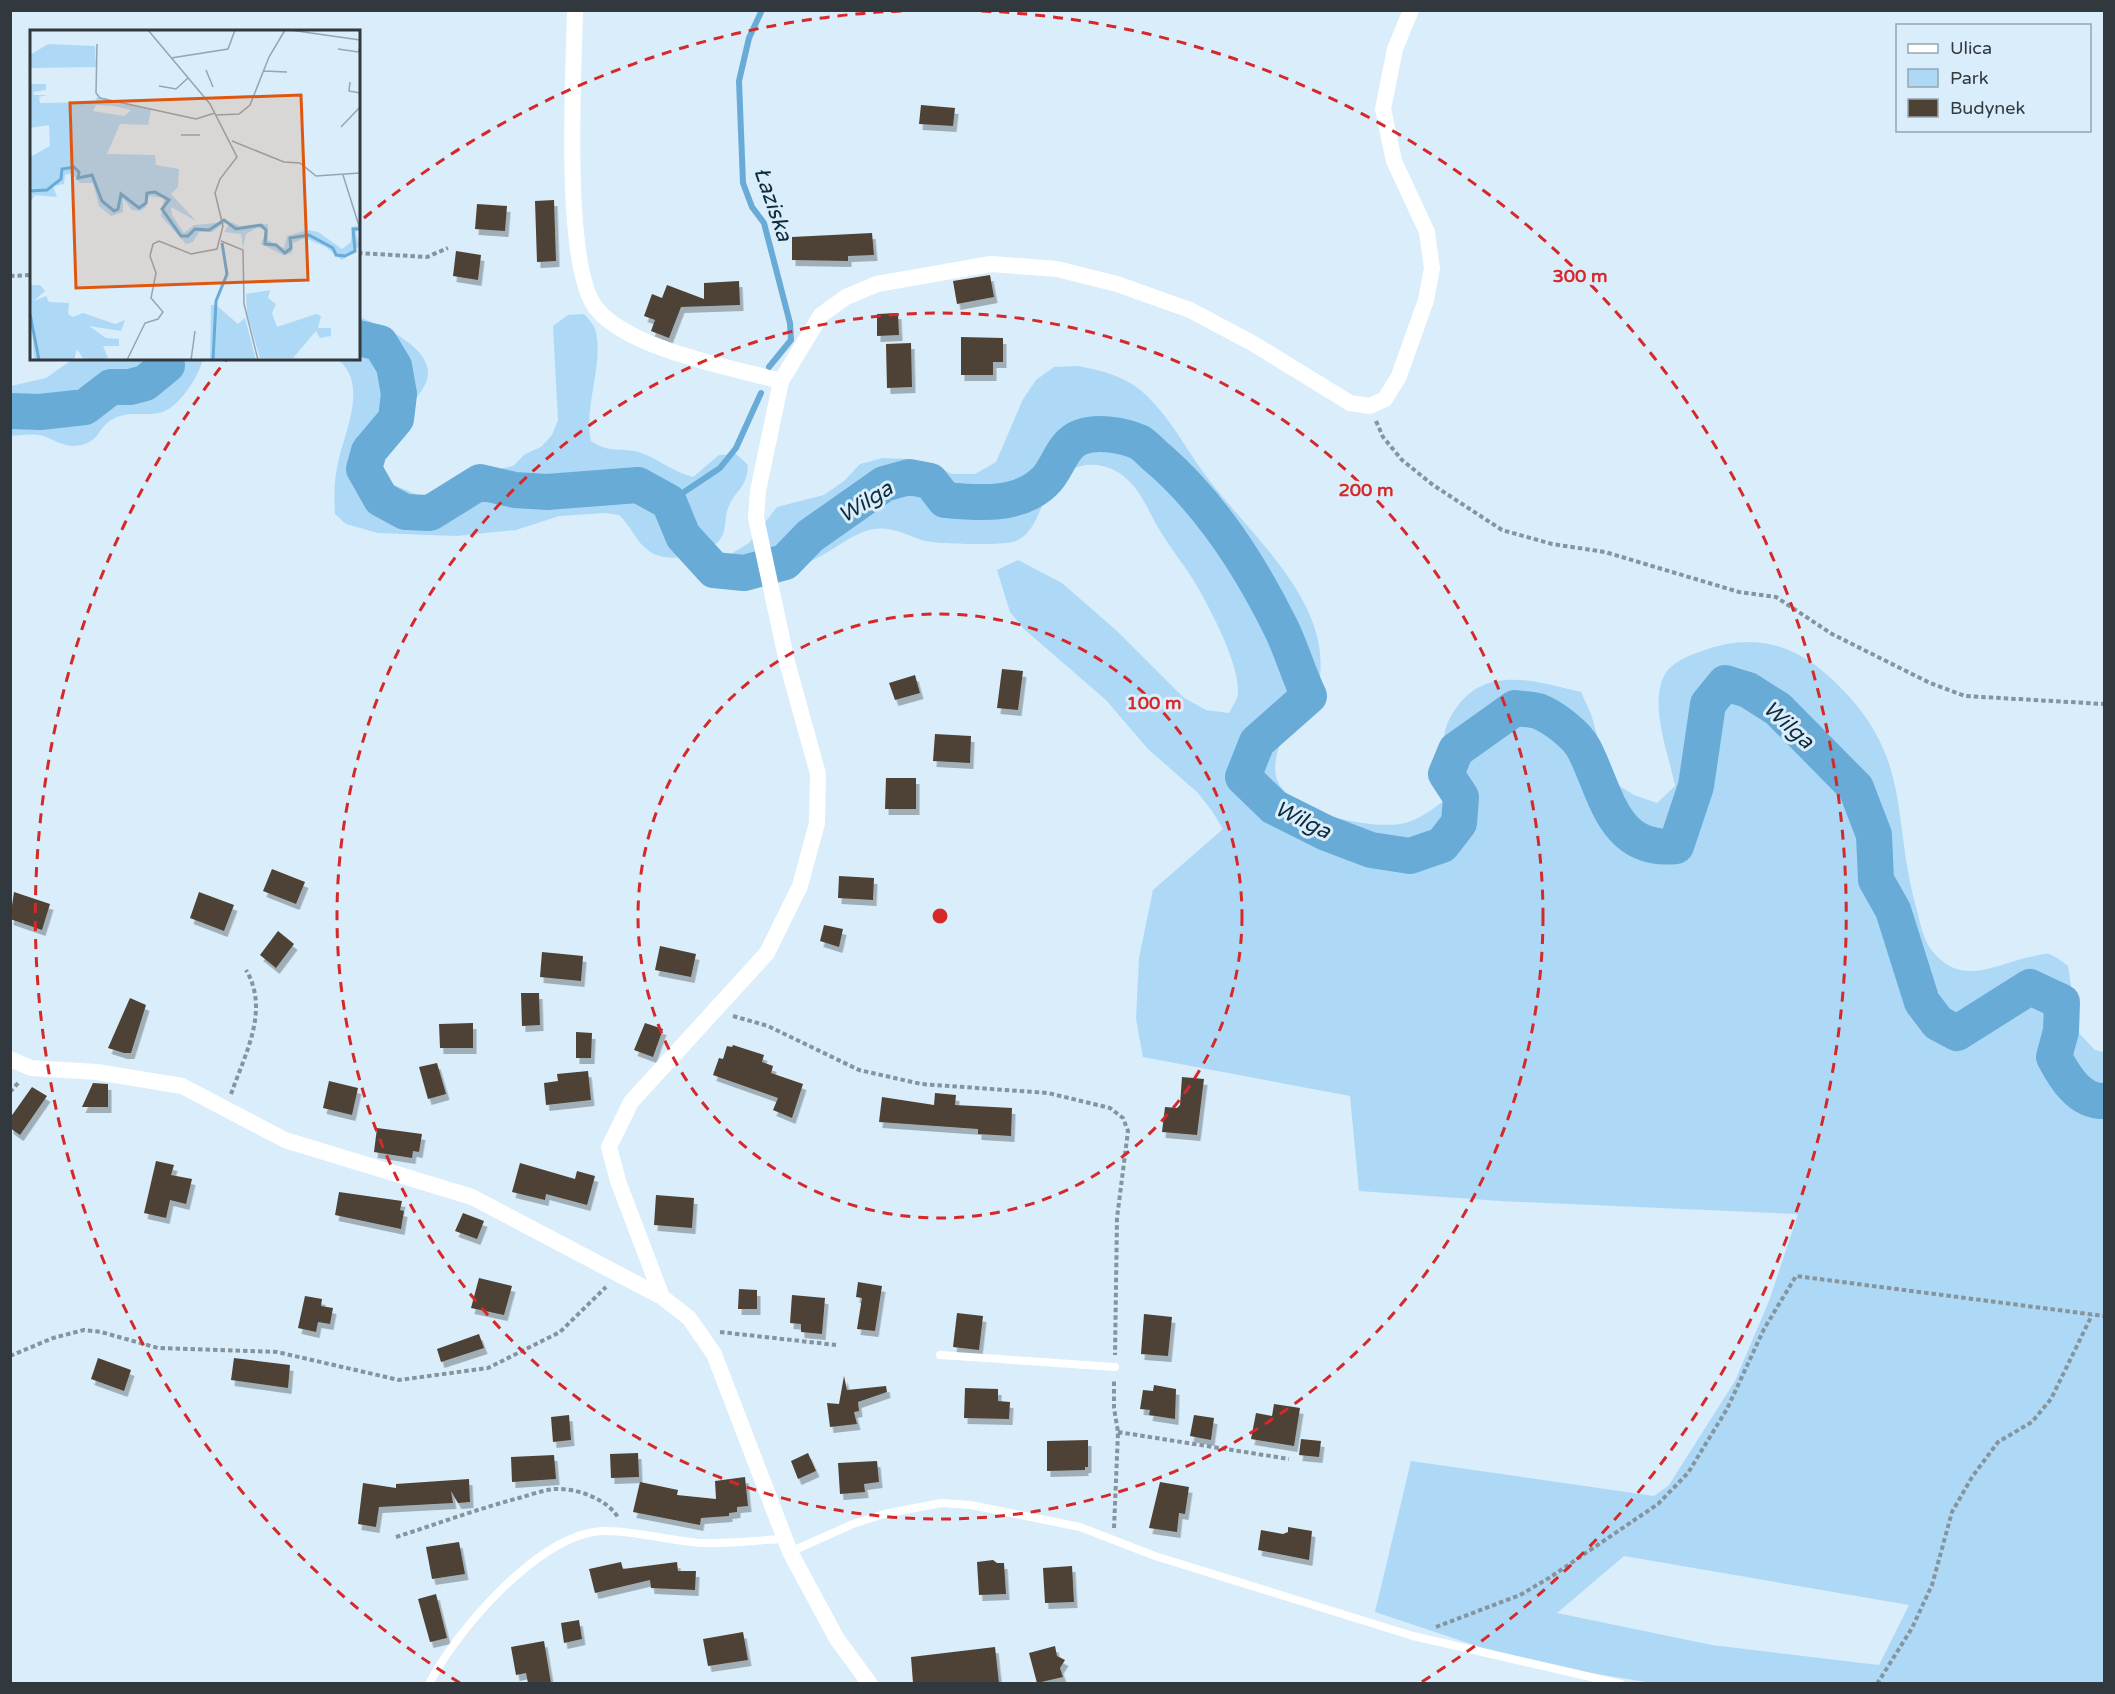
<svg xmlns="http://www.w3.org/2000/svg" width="2115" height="1694" font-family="'Varela Round',sans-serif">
<defs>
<filter id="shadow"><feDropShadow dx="3.5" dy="6" stdDeviation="0" flood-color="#0004"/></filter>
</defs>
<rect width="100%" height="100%" fill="#d9edfa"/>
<path fill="#add9f7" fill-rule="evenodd" d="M 584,314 C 588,318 593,324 595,329 C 605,362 583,407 591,441 C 612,455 621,446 641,453 C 659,459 673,472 693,477 L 719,455 L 736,454 L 748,465 C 747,488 737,488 729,506 C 724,515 727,529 721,538 C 709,557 666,564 649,551 C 636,542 631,526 619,515 L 605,513 L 559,516 L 516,530 L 456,536 L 378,533 L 346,524 L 335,514 C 334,499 334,483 337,468 C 342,436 371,384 337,359 L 358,358 L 359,317 C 383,326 448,353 422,390 C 404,417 376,431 367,464 L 376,477 L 422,497 L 439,498 L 470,485 L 481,473 L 513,466 L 525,454 L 541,447 L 552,435 L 558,420 L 553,326 L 568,315 Z
M 73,359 L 75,358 L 203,359 C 199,376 178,410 159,413 C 143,416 128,411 113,419 C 97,427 100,445 73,446 C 63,446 52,439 43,436 C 33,433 21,435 11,436 L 11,386 L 46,378 Z
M 1077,366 C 1102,370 1128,377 1147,396 C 1171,419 1186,449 1206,476 C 1247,532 1329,598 1320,676 C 1317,700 1305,700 1294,716 C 1284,732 1272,757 1276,776 C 1284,813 1374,831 1405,823 C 1420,819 1432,809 1444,801 C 1447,779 1442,757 1444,736 C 1446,723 1452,713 1460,703 C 1491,665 1541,683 1581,692 L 1591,714 L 1604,760 L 1613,782 L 1634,795 L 1657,803 L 1675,786 C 1669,755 1650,709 1663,678 C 1669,664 1685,657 1699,652 C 1752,632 1794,642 1835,682 C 1913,757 1891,814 1916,907 C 1920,921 1923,942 1934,953 C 1965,989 2000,961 2035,956 C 2039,955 2045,953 2049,954 C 2055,956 2063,962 2068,966 L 2078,1032 L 2095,1050 L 2104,1052 L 2104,1683 L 1653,1683 L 1528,1663 L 1375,1612 L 1411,1461 L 1654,1496 L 1669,1485 L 1735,1381 L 1769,1301 L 1798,1214 L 1500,1201 L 1359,1191 L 1350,1096 L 1143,1057 L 1136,1019 L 1139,958 L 1153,890 L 1223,829 L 1212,811 L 1198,793 L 1148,749 L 1106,700 L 1024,629 L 1010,612 L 997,570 L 1018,560 L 1062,583 L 1117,631 L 1184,698 L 1206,710 L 1229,713 C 1232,707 1238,699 1238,692 C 1239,665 1215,619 1202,595 C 1191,573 1175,555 1162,534 C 1151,517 1143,494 1128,480 C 1105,458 1072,460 1053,485 C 1041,501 1037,532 1016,541 C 1006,546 938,544 926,541 C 913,538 900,530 887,529 C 858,525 834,553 808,562 C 782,572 751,570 723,565 L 729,555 L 749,543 L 777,507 L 824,495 L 844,481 L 860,464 L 883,458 L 908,459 L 931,463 L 952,474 L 975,474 L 996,462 L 1023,399 L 1036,380 L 1054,367 ZM 1624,1556 L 1909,1605 L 1879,1665 L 1712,1645 L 1557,1613 Z"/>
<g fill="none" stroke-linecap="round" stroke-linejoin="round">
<path stroke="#68abd6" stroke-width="6" d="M 762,10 L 749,38 L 739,81 L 743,183 L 752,207 L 764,223 L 790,323 L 791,340 L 769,367
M 669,502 L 720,468 L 736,448 L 761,393"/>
<path stroke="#68abd6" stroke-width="36" d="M 358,338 L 380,343 L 394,366 L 399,394 L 396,419 L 369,451 L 364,469 L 381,499 L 405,512 L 430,513 L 480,482 L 515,490 L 547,492 L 638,485 L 669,502 L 683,536 L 714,570 L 744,573 L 785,562 L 810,536 L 884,484 L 909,477 L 930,481 L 945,500 C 978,503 1018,507 1044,482 C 1058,470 1061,444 1081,437 C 1098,431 1123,435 1139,442 C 1146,446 1153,455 1160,460 C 1211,505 1251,567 1281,628 C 1292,650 1298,674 1309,696 L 1257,742 L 1243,777 L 1274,807 L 1326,833 L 1371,850 L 1410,856 L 1442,845 L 1459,823 L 1461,797 L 1446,774 L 1456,750 L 1515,708 C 1522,709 1531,709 1538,711 C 1553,717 1576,734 1584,749 C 1606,791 1612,853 1676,846 L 1696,786 L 1708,704 L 1725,683 L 1748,690 L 1778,709 L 1856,788 L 1874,835 L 1876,880 L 1893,910 L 1922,1002 L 1938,1023 L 1957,1033 L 2030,987 L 2062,1002 L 2061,1031 L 2054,1057 C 2064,1076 2079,1102 2104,1101
M 10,411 L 40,412 L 85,407 L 111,387 L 130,387 L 145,383 L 167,365 L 166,358"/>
</g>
<path fill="#4e4234" filter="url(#shadow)" d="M 921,105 L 955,108 L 953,126 L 919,124 Z
M 554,200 L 556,261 L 537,262 L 535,201 Z
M 477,204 L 507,206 L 505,231 L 475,229 Z
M 872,233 L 874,255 L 848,256 L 848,261 L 792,260 L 792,237 Z
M 456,251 L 481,255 L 478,280 L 453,276 Z
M 990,275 L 994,297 L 957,304 L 953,281 Z
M 739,281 L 740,305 L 681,307 L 669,338 L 651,331 L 655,320 L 644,316 L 652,294 L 662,298 L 667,285 L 704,299 L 704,283 Z
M 898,313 L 899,335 L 877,336 L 877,314 Z
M 961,337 L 1003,338 L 1003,362 L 993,362 L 993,375 L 961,375 Z
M 911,343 L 912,387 L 887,388 L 886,344 Z
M 1002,669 L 1023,671 L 1018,710 L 997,708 Z
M 915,675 L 920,693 L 895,700 L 889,683 Z
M 935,734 L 971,736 L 970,763 L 933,761 Z
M 886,778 L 916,778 L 916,809 L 885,809 Z
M 272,869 L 305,882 L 296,904 L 263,891 Z
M 839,876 L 874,878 L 873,900 L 838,898 Z
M 14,892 L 50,904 L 42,930 L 10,919 Z
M 199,892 L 234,905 L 224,931 L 190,918 Z
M 824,925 L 843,929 L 839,947 L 820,941 Z
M 278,931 L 294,944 L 276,968 L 260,955 Z
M 660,946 L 696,954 L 691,977 L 655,970 Z
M 542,952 L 583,956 L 581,981 L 540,977 Z
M 521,993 L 539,993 L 540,1025 L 522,1026 Z
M 130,998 L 146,1005 L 131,1053 L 124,1053 L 108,1048 Z
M 473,1023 L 473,1048 L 440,1048 L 439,1024 Z
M 645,1023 L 663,1029 L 653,1057 L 634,1050 Z
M 576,1032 L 592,1033 L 591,1058 L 576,1058 Z
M 733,1045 L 764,1055 L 762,1062 L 773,1066 L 771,1073 L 803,1084 L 792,1118 L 773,1110 L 778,1098 L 713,1075 L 719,1058 L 723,1059 L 727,1046 L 732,1047 Z
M 437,1063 L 446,1094 L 428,1099 L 419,1067 Z
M 588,1071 L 591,1100 L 546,1105 L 544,1083 L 558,1081 L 557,1074 Z
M 1182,1077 L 1204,1079 L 1197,1135 L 1162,1132 L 1165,1107 L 1177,1108 L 1180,1105 Z
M 329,1081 L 358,1088 L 352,1115 L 323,1108 Z
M 93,1083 L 108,1084 L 108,1107 L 82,1107 Z
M 32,1087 L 47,1096 L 20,1135 L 10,1128 L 10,1118 Z
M 935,1093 L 956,1095 L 955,1105 L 1012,1108 L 1011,1136 L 978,1134 L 978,1129 L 879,1122 L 882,1097 L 934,1105 Z
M 377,1128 L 422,1134 L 419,1152 L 413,1151 L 412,1158 L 374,1152 Z
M 156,1161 L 174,1165 L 171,1175 L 192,1179 L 186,1204 L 170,1200 L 166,1218 L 144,1213 Z
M 520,1163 L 575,1179 L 577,1171 L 595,1176 L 587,1205 L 546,1194 L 545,1200 L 512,1192 Z
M 339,1192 L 402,1201 L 400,1210 L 404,1211 L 401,1229 L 335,1215 Z
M 656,1195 L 694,1198 L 692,1228 L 654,1225 Z
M 463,1213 L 484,1221 L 477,1239 L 455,1231 Z
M 479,1278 L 512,1286 L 504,1315 L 471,1308 Z
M 858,1282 L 882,1286 L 875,1331 L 857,1329 L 862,1298 L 856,1297 Z
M 739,1289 L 757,1290 L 757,1309 L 738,1309 Z
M 792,1295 L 825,1298 L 822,1334 L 801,1332 L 801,1324 L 790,1323 Z
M 305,1296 L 322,1299 L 321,1306 L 333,1308 L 330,1324 L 318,1322 L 316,1332 L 298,1328 Z
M 957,1313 L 983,1316 L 979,1350 L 953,1347 Z
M 1144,1314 L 1172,1317 L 1168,1356 L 1141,1354 Z
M 479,1334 L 484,1348 L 441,1362 L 437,1349 Z
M 98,1358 L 131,1370 L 124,1391 L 91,1379 Z
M 234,1358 L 290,1365 L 288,1388 L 231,1380 Z
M 844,1376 L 847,1390 L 886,1386 L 887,1392 L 858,1402 L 859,1411 L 854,1412 L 857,1424 L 830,1427 L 827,1403 L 839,1404 Z
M 1154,1385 L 1176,1389 L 1175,1419 L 1149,1415 L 1150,1410 L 1140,1409 L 1143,1390 L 1153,1391 Z
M 965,1388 L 998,1389 L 998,1401 L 1010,1402 L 1009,1419 L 964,1418 Z
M 1274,1404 L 1300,1408 L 1294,1446 L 1251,1439 L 1256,1413 L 1272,1416 Z
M 569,1415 L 571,1440 L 553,1442 L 551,1417 Z
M 1194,1415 L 1214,1418 L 1211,1440 L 1190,1436 Z
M 1301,1439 L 1321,1441 L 1319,1457 L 1299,1455 Z
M 1088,1440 L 1088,1467 L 1085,1467 L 1085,1470 L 1047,1471 L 1047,1441 Z
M 638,1453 L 639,1477 L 611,1478 L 610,1454 Z
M 808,1453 L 816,1471 L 798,1479 L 791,1461 Z
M 554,1455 L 556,1479 L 512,1482 L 511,1457 Z
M 877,1461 L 879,1482 L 864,1484 L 865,1492 L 840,1494 L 838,1463 Z
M 745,1477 L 748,1506 L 737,1507 L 737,1512 L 729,1513 L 729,1516 L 701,1518 L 700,1525 L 633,1512 L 640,1482 L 678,1490 L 677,1495 L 716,1499 L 715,1481 Z
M 469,1479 L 470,1502 L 458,1503 L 451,1491 L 453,1503 L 379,1507 L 376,1527 L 358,1524 L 363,1483 L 396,1488 L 396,1484 Z
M 1160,1482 L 1189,1487 L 1185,1514 L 1179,1513 L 1177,1532 L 1149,1528 Z
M 1288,1527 L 1312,1531 L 1309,1560 L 1258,1550 L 1261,1530 L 1283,1534 L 1288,1532 Z
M 459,1542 L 465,1574 L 432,1579 L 426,1547 Z
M 993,1560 L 997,1563 L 1004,1563 L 1006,1594 L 979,1595 L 977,1562 Z
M 621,1562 L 623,1569 L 677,1562 L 678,1571 L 696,1571 L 695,1590 L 651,1588 L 650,1580 L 595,1593 L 589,1569 Z
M 1072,1566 L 1074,1602 L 1045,1603 L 1043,1568 Z
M 436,1594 L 447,1638 L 430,1642 L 418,1599 Z
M 579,1620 L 582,1639 L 564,1643 L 561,1623 Z
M 743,1632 L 748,1660 L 708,1666 L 703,1639 Z
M 544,1641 L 551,1683 L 528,1683 L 526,1673 L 516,1675 L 511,1647 Z
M 1055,1646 L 1057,1656 L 1065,1660 L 1060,1668 L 1063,1677 L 1037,1683 L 1029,1653 Z
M 995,1647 L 999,1683 L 913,1683 L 911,1657 Z"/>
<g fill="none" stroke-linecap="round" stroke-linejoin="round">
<path stroke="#86949d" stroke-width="4" stroke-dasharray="4.5 3" stroke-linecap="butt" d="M 358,253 L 427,257 L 448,248
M 10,276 L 32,275
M 1376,421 L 1383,437 L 1402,460 L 1433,485 L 1502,530 L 1552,544 L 1605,552 L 1739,592 L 1776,597 L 1832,634 L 1930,683 L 1965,696 L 2104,704
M 733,1016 L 768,1026 L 859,1070 L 921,1084 L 1048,1093 L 1110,1108 L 1123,1118 L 1128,1131 L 1117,1218 L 1115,1355
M 10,1092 L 20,1081
M 231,1094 C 245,1054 270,1010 246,970
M 720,1332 L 836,1345
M 10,1356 L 53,1338 L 84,1330 L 101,1332 L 158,1348 L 277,1352 L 399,1380 L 488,1368 L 560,1332 L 606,1287
M 1118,1432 L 1289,1459
M 1114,1528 L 1118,1432 L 1114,1408 L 1114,1380
M 396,1537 C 437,1524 477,1509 519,1498 C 530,1495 543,1490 555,1489 C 577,1488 608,1499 619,1519
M 1436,1627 L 1520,1595 L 1549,1578 L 1658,1504 L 1688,1473 L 1727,1409 L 1764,1329 L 1796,1276 L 2104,1316
M 1877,1684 L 1912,1628 L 1932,1585 L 1952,1512 L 1972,1477 L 1998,1442 L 2032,1422 L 2051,1399 L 2092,1315"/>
<path stroke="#fff" stroke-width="8" d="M 940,1355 L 1115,1367
M 790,1552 L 853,1524 L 884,1514 L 941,1503 L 971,1505 L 1080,1527 L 1155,1556 L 1413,1636 L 1621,1684
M 429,1684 C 456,1631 539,1534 602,1531 C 635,1530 668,1541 702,1543 C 729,1544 757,1540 784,1539"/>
<path stroke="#fff" stroke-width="16" d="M 575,10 C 574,72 562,264 596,308 C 628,349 732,368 781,381
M 10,1059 L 31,1068 L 97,1072 L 182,1086 L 285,1140 L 472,1197 L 662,1297 L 689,1318 L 714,1354 L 790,1552 L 837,1639 L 870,1684
M 662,1297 L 618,1181 L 609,1147 L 631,1102 L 767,953 L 800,886 L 817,823 L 818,774 L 787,662 L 756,518 L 758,491 L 781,381 L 821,315 L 846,297 L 877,284 L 991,264 L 1057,269 L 1117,284 L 1190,310 L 1254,344 L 1350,403 L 1370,406 L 1385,399 L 1399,376 L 1426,300 L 1432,268 L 1427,232 L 1394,161 L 1383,109 L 1395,49 L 1411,10"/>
</g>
<g fill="none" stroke="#d62828" stroke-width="3" stroke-dasharray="10 8">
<circle cx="940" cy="916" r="302"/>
<circle cx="940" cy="916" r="603"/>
<path d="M460 1683A905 905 0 0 1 227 359M364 218A905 905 0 1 1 1420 1683"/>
</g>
<g text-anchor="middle" stroke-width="6" stroke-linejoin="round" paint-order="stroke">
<g font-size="22" font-style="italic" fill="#0e2c3e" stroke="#d9edfa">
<text transform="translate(774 204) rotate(71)" y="8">Łaziska</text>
<text transform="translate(865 501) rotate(-32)" y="8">Wilga</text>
<text transform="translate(1789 724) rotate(42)" y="8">Wilga</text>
<text transform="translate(1303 819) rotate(26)" y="8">Wilga</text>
</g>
</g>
<g transform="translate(30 30)">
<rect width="330" height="330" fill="#d9edfa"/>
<path d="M 18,14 L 65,16 L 66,37 L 0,38 L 0,25 ZM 0,54 L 16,54 L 16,60 L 3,62 L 4,65 L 17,65 L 9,67 L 10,73 L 65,72 L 67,67 L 121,79 L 118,95 L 90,94 L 77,124 L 125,125 L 126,135 L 149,139 L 148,157 L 141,164 L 166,191 L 141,177 L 142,185 L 154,203 L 164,195 L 196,192 L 182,202 L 169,202 L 163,212 L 156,214 L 131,186 L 134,168 L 119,166 L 116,177 L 110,181 L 102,180 L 93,168 L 93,182 L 81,186 L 69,176 L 63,153 L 50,153 L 42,143 L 35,145 L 34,154 L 23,156 L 27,167 L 5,165 L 1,171 L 0,119 L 2,126 L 20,116 L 19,95 L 0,98 ZM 66,75 L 84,76 L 101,80 L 94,86 L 63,81 ZM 201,192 L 210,196 L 238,194 L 238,210 L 254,218 L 257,206 L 278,200 L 288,202 L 312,219 L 321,212 L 322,197 L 330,195 L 326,203 L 329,216 L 312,230 L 296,217 L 275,208 L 263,213 L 262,223 L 253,225 L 231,214 L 236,201 L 228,197 L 216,204 L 213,218 L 211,204 L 194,202 ZM 0,255 L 10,255 L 15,261 L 4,271 L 16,266 L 19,272 L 39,273 L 38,284 L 43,287 L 53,283 L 85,294 L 95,290 L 91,301 L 59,296 L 76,308 L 89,309 L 89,316 L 73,316 L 78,328 L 72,330 L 54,330 L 47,319 L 44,330 L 4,330 ZM 240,260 L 238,268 L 246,274 L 242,283 L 247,297 L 286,284 L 291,286 L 288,298 L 301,298 L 301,306 L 290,308 L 286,301 L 263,328 L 230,328 L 217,284 L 216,264 ZM 181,275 L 186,275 L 208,294 L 215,288 L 226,330 L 180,330 Z" fill="#add9f7" fill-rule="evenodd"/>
<path fill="none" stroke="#68abd6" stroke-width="3" d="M 0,161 L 17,160 L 31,149 L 32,139 L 44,137 L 49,142 L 48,148 L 62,145 L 72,171 L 84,181 L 88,179 L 91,164 L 109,178 L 116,173 L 117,163 L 125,162 L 139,170 L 132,179 L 151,206 L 158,206 L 165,199 L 179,200 L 194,190 L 206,199 L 231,195 L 236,200 L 235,214 L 246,215 L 255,223 L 261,218 L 260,208 L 279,205 L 303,218 L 306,225 L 315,226 L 325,221 L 323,199 L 330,199M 0,284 L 9,330M 183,330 L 186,271 L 197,244 L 192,213"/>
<path fill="none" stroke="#96a5af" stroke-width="1.5" d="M 260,0 L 330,10M 67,14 L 66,63 L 70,68 L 166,89 L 185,83M 308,19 L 328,22 L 330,18M 141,28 L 198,19 L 205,0M 176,40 L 183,57M 234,41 L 257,42M 320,52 L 319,61 L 330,63M 129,56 L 146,59 L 158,48M 186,85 L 209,84 L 220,75 L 239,27 L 255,0M 311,97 L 330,77M 151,105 L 170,105M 202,111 L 254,132 L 270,133 L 286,146 L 330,143M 313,145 L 330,199M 191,211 L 213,220 L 214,274 L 228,330M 97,330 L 115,293 L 128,289 L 133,282 L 121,268 L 126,243 L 120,226 L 123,214 L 129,211 L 161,224 L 187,219 L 193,196 L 185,163 L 190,149 L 207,127 L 180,74 L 118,0M 161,330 L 165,301"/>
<path fill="#df570e" fill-opacity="0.15" stroke="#df570e" stroke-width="3" d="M 271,65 L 278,250 L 46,258 L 40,73 Z"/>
<rect width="330" height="330" fill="none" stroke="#31393e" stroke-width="3"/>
</g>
<circle cx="940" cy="916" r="9" fill="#d62828" stroke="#d9edfa" stroke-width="3"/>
<g font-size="18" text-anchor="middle" font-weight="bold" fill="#d62828" stroke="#d9edfa" stroke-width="6" stroke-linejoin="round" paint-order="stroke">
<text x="1580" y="282">300 m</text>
<text x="1366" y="496">200 m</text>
<text x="1154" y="709">100 m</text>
</g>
<rect width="2115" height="1694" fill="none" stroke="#31393e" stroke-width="24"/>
<rect x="1896" y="24" width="195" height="108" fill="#d9edfa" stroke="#96a5af" stroke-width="1.5"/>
<rect x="1908" y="44" width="30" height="9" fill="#ffffff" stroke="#96a5af" stroke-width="1.5"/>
<text x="1950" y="54" font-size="18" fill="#31393e">Ulica</text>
<rect x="1908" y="69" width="30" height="18" fill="#add9f7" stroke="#96a5af" stroke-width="1.5"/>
<text x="1950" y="84" font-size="18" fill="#31393e">Park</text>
<rect x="1908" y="99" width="30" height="18" fill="#4e4234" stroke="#96a5af" stroke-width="1.5"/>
<text x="1950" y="114" font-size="18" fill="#31393e">Budynek</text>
</svg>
